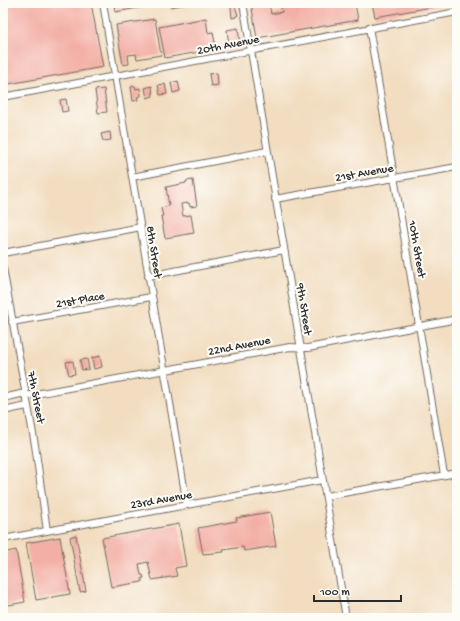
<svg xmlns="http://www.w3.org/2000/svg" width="460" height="621" font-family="'Gochi Hand',sans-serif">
<rect width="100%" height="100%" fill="#fdfcf7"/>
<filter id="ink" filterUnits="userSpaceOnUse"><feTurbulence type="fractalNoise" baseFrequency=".025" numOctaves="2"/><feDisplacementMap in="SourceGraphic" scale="8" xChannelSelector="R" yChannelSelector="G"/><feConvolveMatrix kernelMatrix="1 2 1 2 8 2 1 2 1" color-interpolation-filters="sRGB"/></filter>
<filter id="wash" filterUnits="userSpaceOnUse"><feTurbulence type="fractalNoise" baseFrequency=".012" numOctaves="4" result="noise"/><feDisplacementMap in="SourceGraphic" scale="16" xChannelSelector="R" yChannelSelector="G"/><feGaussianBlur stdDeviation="0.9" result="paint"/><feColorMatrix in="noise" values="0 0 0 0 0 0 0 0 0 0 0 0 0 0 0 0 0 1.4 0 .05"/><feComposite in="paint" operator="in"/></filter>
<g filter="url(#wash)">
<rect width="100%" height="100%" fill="#f2ddc0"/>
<g id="blocks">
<path fill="#f3afa5" d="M 3,3 L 91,3 L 103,67 L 3,85 Z
M 114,3 L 143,3 L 144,7 L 115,12 Z
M 169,3 L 189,3 L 189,4 L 170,7 Z
M 251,3 L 269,3 L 271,14 L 282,12 L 280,3 L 355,3 L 358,20 L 257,38 Z
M 372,3 L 393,3 L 393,5 L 402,3 L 449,4 L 375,17 Z
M 235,6 L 238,15 L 236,16 L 236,17 L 232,18 L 231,7 Z
M 206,18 L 208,33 L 213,32 L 216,49 L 165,58 L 159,27 Z
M 155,19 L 161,55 L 137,59 L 136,54 L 128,55 L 129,64 L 123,65 L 116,25 Z
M 238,28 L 240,44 L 229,45 L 227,30 Z
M 217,73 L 218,85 L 211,86 L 209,74 Z
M 178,81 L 180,91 L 173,93 L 171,83 Z
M 165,84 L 167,94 L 160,95 L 158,85 Z
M 135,86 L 136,89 L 140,88 L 141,96 L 137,97 L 138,100 L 133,101 L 131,87 Z
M 152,86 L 153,96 L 147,98 L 145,88 Z
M 104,89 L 107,112 L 98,113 L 95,90 Z
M 66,99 L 68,111 L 62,112 L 60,100 Z
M 110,132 L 111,140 L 103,141 L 101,134 Z
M 193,180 L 197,206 L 190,207 L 189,203 L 181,204 L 183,216 L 191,215 L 194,233 L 165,238 L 161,216 L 163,216 L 161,208 L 169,206 L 166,187 L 186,183 L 186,181 Z
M 100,356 L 102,367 L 94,369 L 92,358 Z
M 87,359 L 89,369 L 82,370 L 80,360 Z
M 73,361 L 75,374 L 69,375 L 66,362 Z
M 270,512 L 276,546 L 244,551 L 243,547 L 223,550 L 224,552 L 203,554 L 198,528 L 237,521 L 236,518 Z
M 179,524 L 186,566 L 175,568 L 177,576 L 152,580 L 148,562 L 139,564 L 141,575 L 143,575 L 144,578 L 142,578 L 142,582 L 111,587 L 102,538 Z
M 76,535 L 86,591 L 80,592 L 70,537 Z
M 60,537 L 70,594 L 36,600 L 26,543 Z
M 16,550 L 25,602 L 3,606 L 3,553 Z"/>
</g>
</g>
<g filter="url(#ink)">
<use href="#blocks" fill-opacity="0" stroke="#71695f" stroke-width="1"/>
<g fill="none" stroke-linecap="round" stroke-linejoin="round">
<defs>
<path id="minor" d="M 103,3 L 187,505
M 243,3 L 346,618
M 369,27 L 444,475
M 3,97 L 457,12
M 132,177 L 267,151
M 275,199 L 457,167
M 3,253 L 141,227
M 3,268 L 35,445 L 47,531
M 148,276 L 284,250
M 12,322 L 151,297
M 25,396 L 290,347 L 308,348 L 457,319
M 3,398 L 25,393
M 3,411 L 27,406
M 326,496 L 457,473
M 3,539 L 322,480"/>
</defs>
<use href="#minor" stroke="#71695f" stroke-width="8"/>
<use href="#minor" stroke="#fff" stroke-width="6"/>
</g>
</g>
<g text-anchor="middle" stroke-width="4" stroke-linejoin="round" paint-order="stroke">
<g font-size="12" fill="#2b2b2b" stroke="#fdfcf7">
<text transform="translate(228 44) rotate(-11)" y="4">20th Avenue</text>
<text transform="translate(364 172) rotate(-10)" y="4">21st Avenue</text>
<text transform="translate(418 249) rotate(80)" y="4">10th Street</text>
<text transform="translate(155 252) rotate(81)" y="4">8th Street</text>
<text transform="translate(80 299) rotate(-10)" y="4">21st Place</text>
<text transform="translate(305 309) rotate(81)" y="4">9th Street</text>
<text transform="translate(239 345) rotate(-11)" y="4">22nd Avenue</text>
<text transform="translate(37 397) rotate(79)" y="4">7th Street</text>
<text transform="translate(161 499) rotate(-10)" y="4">23rd Avenue</text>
</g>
</g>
<rect width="460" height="621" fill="none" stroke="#fdfcf7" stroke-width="16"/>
<path d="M314 595v6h87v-6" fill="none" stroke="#2b2b2b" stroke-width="2"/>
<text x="320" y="595" font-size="12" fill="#2b2b2b" stroke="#fdfcf7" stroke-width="3" paint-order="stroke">100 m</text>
</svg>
